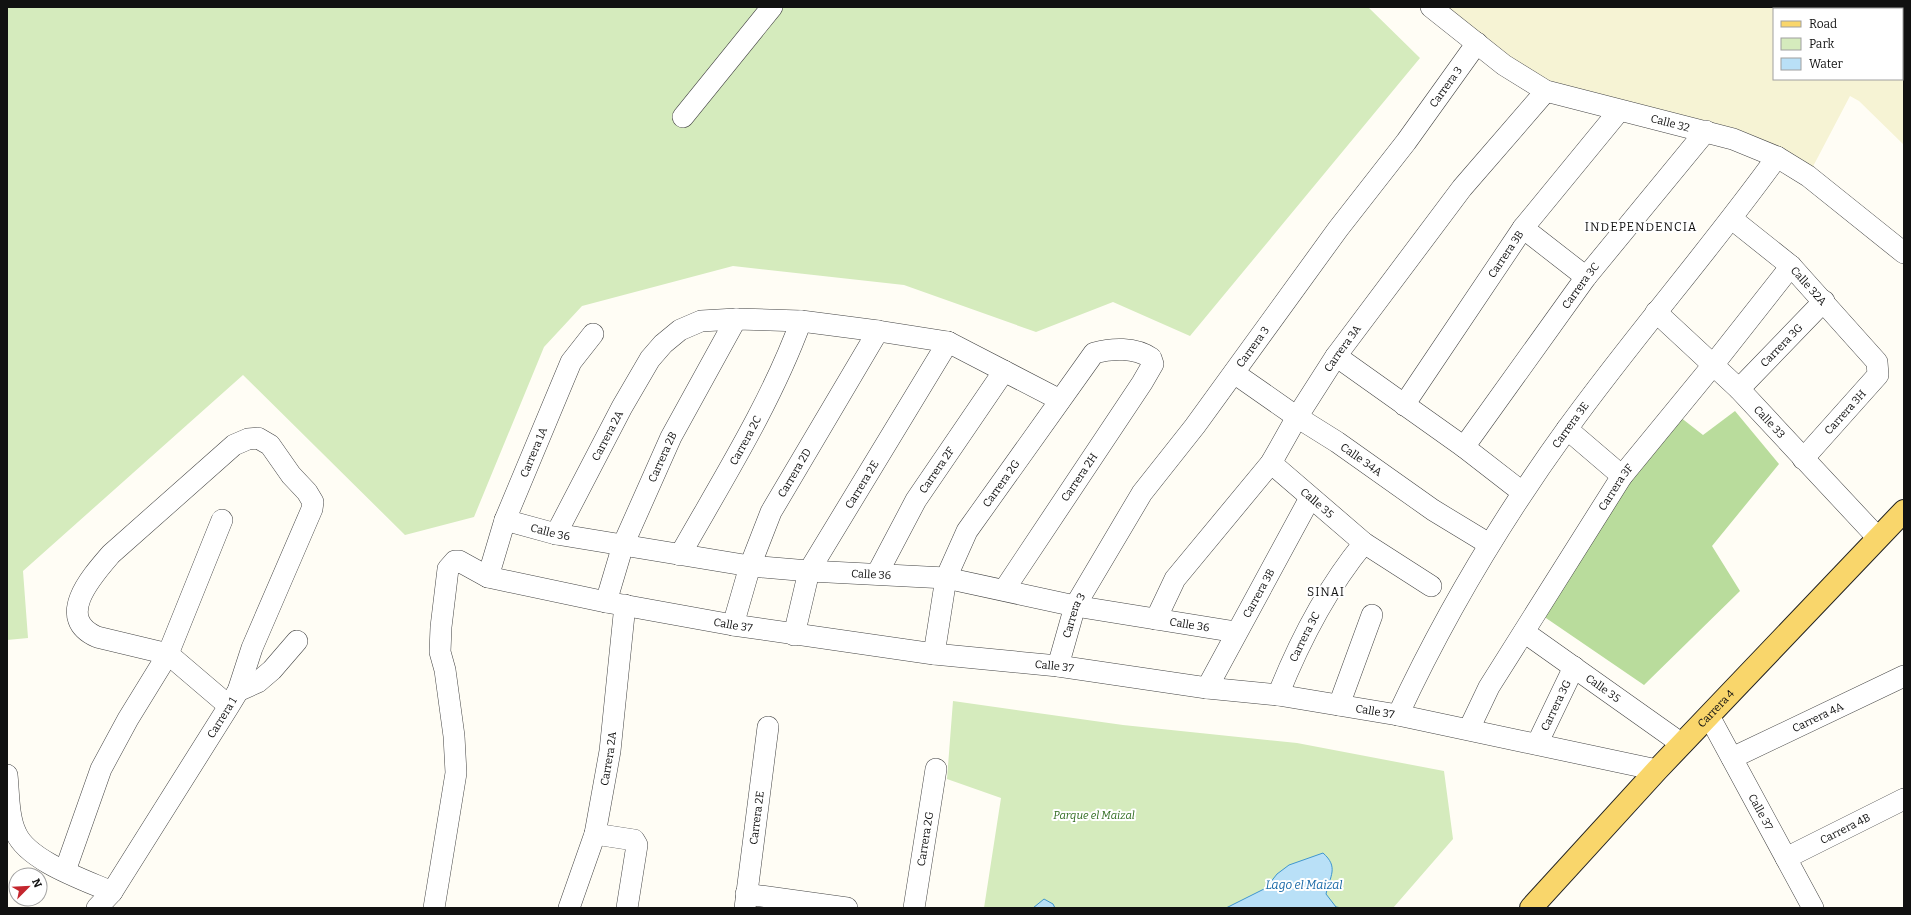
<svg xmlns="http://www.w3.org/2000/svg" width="1911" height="915" font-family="Bitter,serif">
<rect width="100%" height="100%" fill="#fffdf5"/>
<path fill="#f6f3d4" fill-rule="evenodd" d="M 1435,7 L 1904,7 L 1904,145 L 1859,101 L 1850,96 L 1808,176 L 1777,157 L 1546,91 ZM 1774,9 L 1902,9 L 1902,79 L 1774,79 Z"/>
<path fill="#d5ebbd" d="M 7,7 L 1368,7 L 1420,58 L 1190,336 L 1113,302 L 1036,332 L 904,285 L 733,266 L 582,306 L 544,347 L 474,517 L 405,535 L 243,375 L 23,571 L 28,638 L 7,640 Z
M 953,701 L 1123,725 L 1297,743 L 1444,771 L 1453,839 L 1393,908 L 984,908 L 1001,798 L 947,779 Z"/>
<path fill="#b9dc9c" d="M 1735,411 L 1779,464 L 1712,546 L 1740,591 L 1644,685 L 1543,616 L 1628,480 L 1680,417 L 1703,435 Z"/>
<path fill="#b9e0f7" stroke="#3f96cf" d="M 1323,853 C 1339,867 1330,876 1326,894 L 1336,907 L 1342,908 L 1226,908 L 1266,888 L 1277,874 L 1289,865 Z
M 1044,899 L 1053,904 L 1055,908 L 1033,908 Z"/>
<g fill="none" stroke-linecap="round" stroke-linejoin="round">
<defs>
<g id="minor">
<path id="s1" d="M 1431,7 L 1504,65 L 1546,91 L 1733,139 L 1777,157 L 1808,176 L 1904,253"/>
<path d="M 683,117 L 772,7"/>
<path id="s2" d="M 1732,219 L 1791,266 L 1877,362 L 1878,375 L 1803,459"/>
<path d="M 1523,228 L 1586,277"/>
<path id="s3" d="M 1656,312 L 1739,389 L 1878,538"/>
<path d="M 1336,356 L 1464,447 L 1522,492"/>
<path id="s4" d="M 1234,373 L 1297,417 L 1337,442 L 1433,510 L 1489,544"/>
<path id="s5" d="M 1739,389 L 1824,301"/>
<path id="s6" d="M 1404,405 L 1523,228 L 1619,111"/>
<path d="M 1567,429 L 1622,476"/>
<path id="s7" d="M 1464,447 L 1586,277 L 1706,131"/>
<path id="s8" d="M 1271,463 L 1364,543 L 1431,586"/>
<path id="s9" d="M 505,520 L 556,534 L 750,566 L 809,571 L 946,578 L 1075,606 L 1236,632"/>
<path id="s10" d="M 556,534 L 622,407 L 650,359 L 663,344 L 680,330 L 701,321 L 736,319 L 801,321 L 878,331 L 948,342 L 1060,400"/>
<path id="s11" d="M 680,555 C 723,479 771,403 801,321"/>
<path id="s12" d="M 877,574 L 916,500 L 1004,371"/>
<path id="s13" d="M 488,577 L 505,520 L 571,362 L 593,334"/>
<path id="s14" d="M 606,602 L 623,545 L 671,437 L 736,319"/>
<path id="s15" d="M 1156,619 L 1175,579 L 1271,463 L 1297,417 L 1336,356 L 1462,188 L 1546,91"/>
<path id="s16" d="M 733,625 L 750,566 L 771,512 L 878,331"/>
<path id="s17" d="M 1524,632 L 1682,744"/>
<path id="s18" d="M 794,635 L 809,571 L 948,342"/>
<path id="s19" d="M 934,654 L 946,578 L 967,531 L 1094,353 C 1112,348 1135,347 1151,358 L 1153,364 L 1142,383 L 1004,590"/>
<path id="s20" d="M 1058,666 L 1075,606 L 1142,493 L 1195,426 L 1338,229 L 1406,142 L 1477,43"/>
<path id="s21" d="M 1207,688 L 1310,498"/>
<path d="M 238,691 L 258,682 L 272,670 L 297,641"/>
<path id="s22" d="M 1278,695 C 1300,640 1326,589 1364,543"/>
<path d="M 1339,705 L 1372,615"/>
<path id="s23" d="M 1398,715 C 1445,614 1502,519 1567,429 C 1634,336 1710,250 1777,157"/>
<path id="s24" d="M 1709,716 L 1813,908"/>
<path id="s25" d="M 1469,729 L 1489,687 L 1622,476 L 1713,365 L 1791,266"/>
<path id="s26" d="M 1537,744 L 1574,667"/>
<path id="s27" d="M 1732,758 L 1904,676"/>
<path d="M 7,775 C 9,793 8,816 16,833 C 28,861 85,880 112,892"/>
<path d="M 595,834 L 634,840 L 637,845 L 627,908"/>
<path id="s28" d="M 1786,858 L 1904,799"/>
<path d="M 65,871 L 101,769 L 128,719 L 168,654 L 222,520"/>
<path d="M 746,894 L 847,908"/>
<path id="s29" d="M 97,908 L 112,892 L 229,706 L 238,691 L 252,648 L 312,509 L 313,502 L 307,492 L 291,475 L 270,445 L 258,438 L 248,439 L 234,445 L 111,554 C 92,576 54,618 97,637 L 168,654 L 229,706"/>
<path id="s30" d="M 434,908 L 456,773 L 454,736 L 445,670 L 440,652 L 441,627 L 448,569 L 455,561 L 459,561 L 488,577 L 606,602 L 733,625 L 934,654 L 1058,666 L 1207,688 L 1278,695 L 1398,715 L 1657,770"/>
<path id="s31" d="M 569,908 L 595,834 L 610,751 L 625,605"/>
<path id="s32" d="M 745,908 L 768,727"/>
<path id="s33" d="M 914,908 L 936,769"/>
</g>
<g id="major">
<path id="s34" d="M 1531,908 L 1657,770 L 1904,511"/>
</g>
</defs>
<use href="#minor" stroke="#444" stroke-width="22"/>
<use href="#major" stroke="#222" stroke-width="24"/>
<use href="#minor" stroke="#fff" stroke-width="21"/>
<use href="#major" stroke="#f9d66b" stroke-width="22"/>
</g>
<g text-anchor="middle" stroke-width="4" stroke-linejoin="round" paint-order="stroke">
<g font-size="11" fill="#111" stroke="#fff">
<text dy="4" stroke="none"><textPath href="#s20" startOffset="701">Carrera 3</textPath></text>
<text dy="4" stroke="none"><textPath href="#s1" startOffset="271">Calle 32</textPath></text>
<text dy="4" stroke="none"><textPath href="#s6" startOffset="182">Carrera 3B</textPath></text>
<text dy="4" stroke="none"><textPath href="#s7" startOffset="199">Carrera 3C</textPath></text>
<text dy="4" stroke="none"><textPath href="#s2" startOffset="102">Calle 32A</textPath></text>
<text dy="4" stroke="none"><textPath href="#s5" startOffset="61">Carrera 3G</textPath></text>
<text dy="4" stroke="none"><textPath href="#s20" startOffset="377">Carrera 3</textPath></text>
<text dy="4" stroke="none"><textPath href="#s15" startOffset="330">Carrera 3A</textPath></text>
<text transform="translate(1845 412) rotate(-48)" y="4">Carrera 3H</text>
<text dy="4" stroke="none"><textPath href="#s3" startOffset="158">Calle 33</textPath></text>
<text dy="4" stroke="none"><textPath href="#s23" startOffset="338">Carrera 3E</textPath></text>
<text dy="4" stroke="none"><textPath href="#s10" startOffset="111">Carrera 2A</textPath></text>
<text dy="4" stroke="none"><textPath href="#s11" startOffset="132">Carrera 2C</textPath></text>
<text dy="4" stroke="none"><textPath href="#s13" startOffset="133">Carrera 1A</textPath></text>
<text dy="4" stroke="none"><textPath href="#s14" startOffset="156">Carrera 2B</textPath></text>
<text dy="4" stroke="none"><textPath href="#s4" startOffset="154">Calle 34A</textPath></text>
<text dy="4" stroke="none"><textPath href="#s12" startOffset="120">Carrera 2F</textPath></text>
<text dy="4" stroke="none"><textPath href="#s16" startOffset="165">Carrera 2D</textPath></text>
<text transform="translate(1079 477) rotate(-56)" y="4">Carrera 2H</text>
<text dy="4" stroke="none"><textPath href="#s19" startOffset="187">Carrera 2G</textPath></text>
<text dy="4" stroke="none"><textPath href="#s18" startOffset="167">Carrera 2E</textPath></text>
<text dy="4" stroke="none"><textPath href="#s25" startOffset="283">Carrera 3F</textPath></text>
<text dy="4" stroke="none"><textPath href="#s8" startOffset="61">Calle 35</textPath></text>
<text dy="4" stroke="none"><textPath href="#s9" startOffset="47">Calle 36</textPath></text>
<text dy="4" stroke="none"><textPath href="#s9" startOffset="371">Calle 36</textPath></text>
<text dy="4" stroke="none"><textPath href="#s21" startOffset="108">Carrera 3B</textPath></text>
<text dy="4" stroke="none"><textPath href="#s20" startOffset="53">Carrera 3</textPath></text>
<text dy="4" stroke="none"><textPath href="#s30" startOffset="640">Calle 37</textPath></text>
<text dy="4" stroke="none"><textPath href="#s9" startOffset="694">Calle 36</textPath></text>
<text dy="4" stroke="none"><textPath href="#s22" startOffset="64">Carrera 3C</textPath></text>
<text dy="4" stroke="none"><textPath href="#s30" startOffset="964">Calle 37</textPath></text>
<text dy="4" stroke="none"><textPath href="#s17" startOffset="97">Calle 35</textPath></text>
<text dy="4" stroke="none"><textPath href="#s26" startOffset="43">Carrera 3G</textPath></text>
<text dy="4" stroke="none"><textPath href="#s34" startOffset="272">Carrera 4</textPath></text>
<text dy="4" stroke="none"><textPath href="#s30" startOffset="1288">Calle 37</textPath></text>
<text dy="4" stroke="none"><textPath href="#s27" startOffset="95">Carrera 4A</textPath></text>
<text dy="4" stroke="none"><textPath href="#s29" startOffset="228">Carrera 1</textPath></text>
<text dy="4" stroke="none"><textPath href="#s31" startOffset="155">Carrera 2A</textPath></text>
<text dy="4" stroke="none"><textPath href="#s24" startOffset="109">Calle 37</textPath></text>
<text dy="4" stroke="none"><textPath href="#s32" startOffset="91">Carrera 2E</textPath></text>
<text dy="4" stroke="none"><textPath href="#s28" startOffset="66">Carrera 4B</textPath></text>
<text dy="4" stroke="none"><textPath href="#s33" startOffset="70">Carrera 2G</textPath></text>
</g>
<g font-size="11" font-style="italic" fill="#2f6b1f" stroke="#fff">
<text x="1094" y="819">Parque el Maizal</text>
</g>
<g font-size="12" letter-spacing="1" fill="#111" stroke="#fff">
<text x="1641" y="231">INDEPENDENCIA</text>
<text x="1326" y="596">SINAI</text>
</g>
<g font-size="12" font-style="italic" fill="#1768a6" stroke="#fff">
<text x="1304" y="889">Lago el Maizal</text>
</g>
</g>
<rect width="1911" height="915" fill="none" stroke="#111111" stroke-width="16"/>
<rect x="1773" y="8" width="130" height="72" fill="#ffffff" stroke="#a0a0a0"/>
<rect x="1781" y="21" width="20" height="6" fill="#f9d66b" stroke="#a0a0a0"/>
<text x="1809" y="28" font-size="12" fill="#111111">Road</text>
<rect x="1781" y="38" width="20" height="12" fill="#d5ebbd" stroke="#a0a0a0"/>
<text x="1809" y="48" font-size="12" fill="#111111">Park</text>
<rect x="1781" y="58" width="20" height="12" fill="#b9e0f7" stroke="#a0a0a0"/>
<text x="1809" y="68" font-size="12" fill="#111111">Water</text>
<g transform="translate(28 887) rotate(66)"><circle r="19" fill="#ffffff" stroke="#a0a0a0"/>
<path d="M0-3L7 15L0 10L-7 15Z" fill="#c4262e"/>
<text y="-6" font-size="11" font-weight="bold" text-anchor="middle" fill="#111111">N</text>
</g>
</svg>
